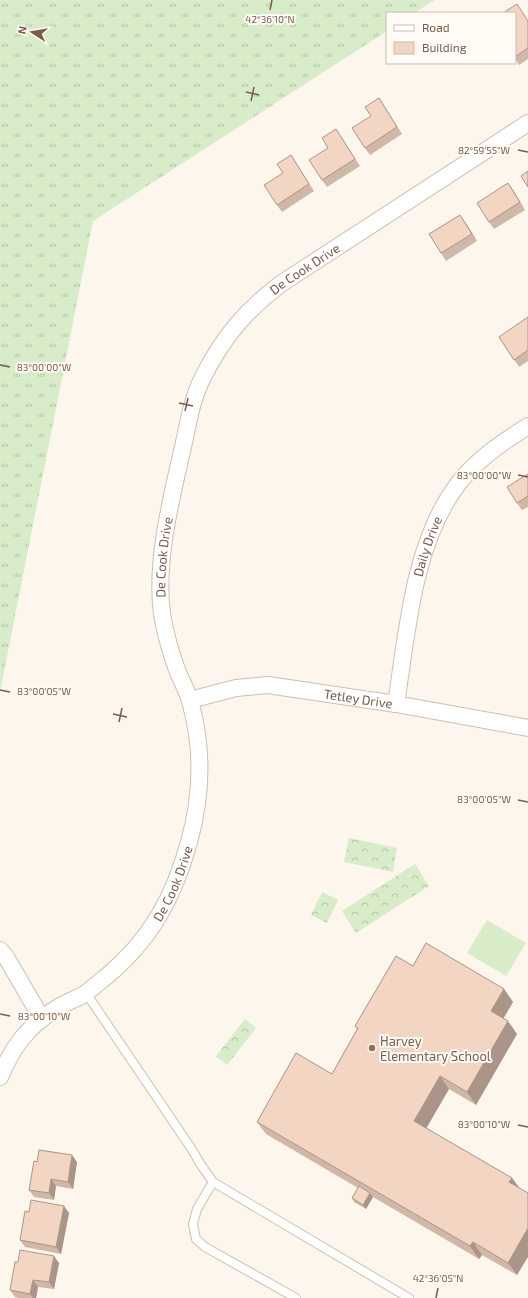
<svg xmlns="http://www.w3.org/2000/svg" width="528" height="1298" font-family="'Exo 2',sans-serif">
<defs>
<pattern id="grass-tufts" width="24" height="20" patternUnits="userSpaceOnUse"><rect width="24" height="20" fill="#d8ecc9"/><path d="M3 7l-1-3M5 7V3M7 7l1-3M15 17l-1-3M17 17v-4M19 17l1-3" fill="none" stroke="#b4c2a5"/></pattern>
<pattern id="forest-crowns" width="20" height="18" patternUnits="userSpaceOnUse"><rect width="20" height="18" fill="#d8ecc9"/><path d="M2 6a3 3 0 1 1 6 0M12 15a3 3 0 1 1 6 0" fill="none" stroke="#b4c2a5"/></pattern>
</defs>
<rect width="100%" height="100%" fill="#fdf6ec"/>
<path fill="url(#grass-tufts)" d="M 0,0 L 435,0 L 414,13 L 387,13 L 387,31 L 93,221 L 0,692 Z"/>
<path fill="url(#forest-crowns)" d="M 349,838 L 397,848 L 393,872 L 344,862 Z
M 415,864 L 429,886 L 356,933 L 342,911 Z
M 322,892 L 338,900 L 327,923 L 311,915 Z
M 245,1019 L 256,1028 L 227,1065 L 216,1056 Z"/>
<path fill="#d8ecc9" d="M 487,920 L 526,943 L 506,976 L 467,953 Z"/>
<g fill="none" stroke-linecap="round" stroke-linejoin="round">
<defs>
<path id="lane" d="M 86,993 L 191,1148 L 201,1165 L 213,1182 L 409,1298
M 213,1182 L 197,1209 L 193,1224 L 196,1239 L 205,1247 L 296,1298"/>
<g id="street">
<path id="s1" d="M 190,700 L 236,688 L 268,685 L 396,704 L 528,728"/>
<path id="s2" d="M 396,704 C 407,633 413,543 458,484 C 477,459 503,442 528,426"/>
<path d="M 0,950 L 6,957 L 42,1019"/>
<path id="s3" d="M 0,1077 C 13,1046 28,1026 57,1008 C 66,1002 77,999 86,993 C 93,988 100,981 107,976 C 151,939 174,897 189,842 C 202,796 203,747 190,701 C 187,690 180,679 176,667 C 170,650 165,632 162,614 C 155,562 171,499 183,447 C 188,424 192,398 203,377 C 223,337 246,310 282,283 L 528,123"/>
</g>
</defs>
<use href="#lane" stroke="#d1beb0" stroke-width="10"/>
<use href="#street" stroke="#d1beb0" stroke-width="18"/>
<use href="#lane" stroke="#fff" stroke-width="8"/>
<use href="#street" stroke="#fff" stroke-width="16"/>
</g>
<path fill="#d1b7a8" d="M 515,13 L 528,20 L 528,59 L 519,65 L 516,60 L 515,60 Z
M 379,98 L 402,134 L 370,155 L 365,148 L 371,116 Z
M 336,129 L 360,166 L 327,187 L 322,180 L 328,148 Z
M 291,155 L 314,191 L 282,212 L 277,205 L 283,173 Z
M 513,190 L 525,210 L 494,229 L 489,222 Z
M 465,222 L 477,241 L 446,261 L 441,253 Z
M 528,318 L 528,361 L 519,367 L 499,337 Z
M 528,474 L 528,507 L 522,510 L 517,503 Z
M 413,966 L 504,989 L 513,1002 L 503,1019 L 517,1034 L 476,1105 L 449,1089 L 426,1128 L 512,1178 L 519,1188 L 517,1275 L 482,1255 L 479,1259 L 373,1197 L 366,1209 L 354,1202 L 352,1198 L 358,1188 L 266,1134 L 257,1122 L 332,1074 L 357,1029 L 355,1026 Z
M 37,1162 L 77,1162 L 73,1189 L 56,1186 L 54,1200 L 34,1197 L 29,1190 Z
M 64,1206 L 69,1213 L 61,1254 L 25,1247 L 20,1240 L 29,1212 Z
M 18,1262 L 59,1263 L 54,1289 L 38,1287 L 36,1298 L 19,1298 L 15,1297 L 10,1290 Z"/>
<path fill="#aa9588" d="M 508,183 L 513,190 L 525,210 L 520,202 Z
M 460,215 L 465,222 L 477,241 L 472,234 Z
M 504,989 L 513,1002 L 500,1024 L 491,1011 Z
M 508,1021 L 517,1034 L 476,1105 L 467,1092 Z
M 440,1076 L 449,1089 L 423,1134 L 414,1121 Z
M 72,1155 L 77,1162 L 73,1189 L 68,1182 Z
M 512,1178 L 521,1190 L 509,1182 Z
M 51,1179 L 56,1186 L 54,1200 L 49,1193 Z
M 370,1193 L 373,1197 L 366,1209 L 363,1205 Z
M 64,1206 L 69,1213 L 61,1254 L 56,1247 Z
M 528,1228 L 528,1257 L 517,1275 L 508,1263 Z
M 473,1242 L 482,1255 L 479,1259 L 470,1246 Z
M 54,1256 L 59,1263 L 54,1289 L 49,1282 Z
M 33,1280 L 38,1287 L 36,1298 L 33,1298 L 30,1294 Z"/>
<path fill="#f3d5c3" stroke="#aa9588" d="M 517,4 L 528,21 L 528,48 L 515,57 L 515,13 L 503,13 Z
M 379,98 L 397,127 L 365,148 L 352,128 L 371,116 L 365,107 Z
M 336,129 L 355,159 L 322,180 L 309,160 L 328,148 L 322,138 Z
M 291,155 L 309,184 L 277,205 L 264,185 L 283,173 L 277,164 Z
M 528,171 L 528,187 L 521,176 Z
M 508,183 L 520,202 L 489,222 L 477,203 Z
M 460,215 L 472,234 L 441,253 L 429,234 Z
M 528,317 L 528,350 L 514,360 L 499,337 Z
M 528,474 L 528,496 L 517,503 L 507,487 Z
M 426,943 L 504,989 L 491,1011 L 508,1021 L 467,1092 L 440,1076 L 414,1121 L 512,1178 L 509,1182 L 528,1193 L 528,1228 L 508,1263 L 473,1242 L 470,1246 L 257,1122 L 296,1053 L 332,1074 L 358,1028 L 355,1026 L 396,956 L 413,966 Z
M 39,1150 L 72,1155 L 68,1182 L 51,1179 L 49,1193 L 29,1190 L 34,1161 L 37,1162 Z
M 359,1186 L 370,1193 L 363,1205 L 352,1198 Z
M 31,1200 L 64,1206 L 56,1247 L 20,1240 L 25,1211 L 29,1212 Z
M 20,1250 L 54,1256 L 49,1282 L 33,1280 L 30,1294 L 10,1290 L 15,1262 L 18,1262 Z"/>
<path fill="none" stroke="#7a5c4d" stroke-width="1.5" d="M 270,10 L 272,0M 246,92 L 259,95M 251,101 L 254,87M 518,150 L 528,152M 0,365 L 10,367M 179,403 L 193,406M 185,411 L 188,398M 518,475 L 528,477M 0,690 L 10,692M 113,714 L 127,717M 119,722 L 122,708M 518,800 L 528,802M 0,1014 L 10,1016M 518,1125 L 528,1127M 436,1298 L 438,1288"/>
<circle fill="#8d6e63" stroke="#fffaf3" stroke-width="1.5" cx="372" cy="1048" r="4"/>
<g text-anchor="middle" stroke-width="4" stroke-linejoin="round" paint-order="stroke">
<g font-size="13" fill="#7a5c4d" stroke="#fffaf3">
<text dy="5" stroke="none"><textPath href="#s3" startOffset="938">De Cook Drive</textPath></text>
<text dy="5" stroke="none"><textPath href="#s2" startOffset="161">Daily Drive</textPath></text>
<text dy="5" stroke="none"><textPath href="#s3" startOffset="602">De Cook Drive</textPath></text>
<text dy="5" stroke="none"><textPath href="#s1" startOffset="171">Tetley Drive</textPath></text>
<text dy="5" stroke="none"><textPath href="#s3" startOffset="266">De Cook Drive</textPath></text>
</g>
<g font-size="13" fill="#785e54" stroke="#fffaf3" text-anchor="start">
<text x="380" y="1046">Harvey<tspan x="380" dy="15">Elementary School</tspan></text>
</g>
</g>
<g font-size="10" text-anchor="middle" fill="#7a5c4d" stroke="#fffaf3" stroke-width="4" stroke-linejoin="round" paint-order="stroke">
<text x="270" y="23">42°36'10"N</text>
<text x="484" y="154">82°59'55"W</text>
<text x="44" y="371">83°00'00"W</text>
<text x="484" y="479">83°00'00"W</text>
<text x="44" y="695">83°00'05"W</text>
<text x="484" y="803">83°00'05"W</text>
<text x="44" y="1020">83°00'10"W</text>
<text x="484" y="1128">83°00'10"W</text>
<text x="438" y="1282">42°36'05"N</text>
</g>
<rect x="386" y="12" width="130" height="52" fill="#fffaf3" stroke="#cabbb1"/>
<rect x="394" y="25" width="20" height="6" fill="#ffffff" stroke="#cabbb1"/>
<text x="422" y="32" font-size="12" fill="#7a5c4d">Road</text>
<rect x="394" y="42" width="20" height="12" fill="#f3d5c3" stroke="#cabbb1"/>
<text x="422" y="52" font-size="12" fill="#7a5c4d">Building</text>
<g transform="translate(32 32) rotate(282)" stroke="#fffaf3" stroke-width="3" paint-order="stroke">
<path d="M0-3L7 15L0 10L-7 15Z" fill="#7a5c4d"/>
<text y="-6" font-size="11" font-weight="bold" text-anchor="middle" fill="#7a5c4d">N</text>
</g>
</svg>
